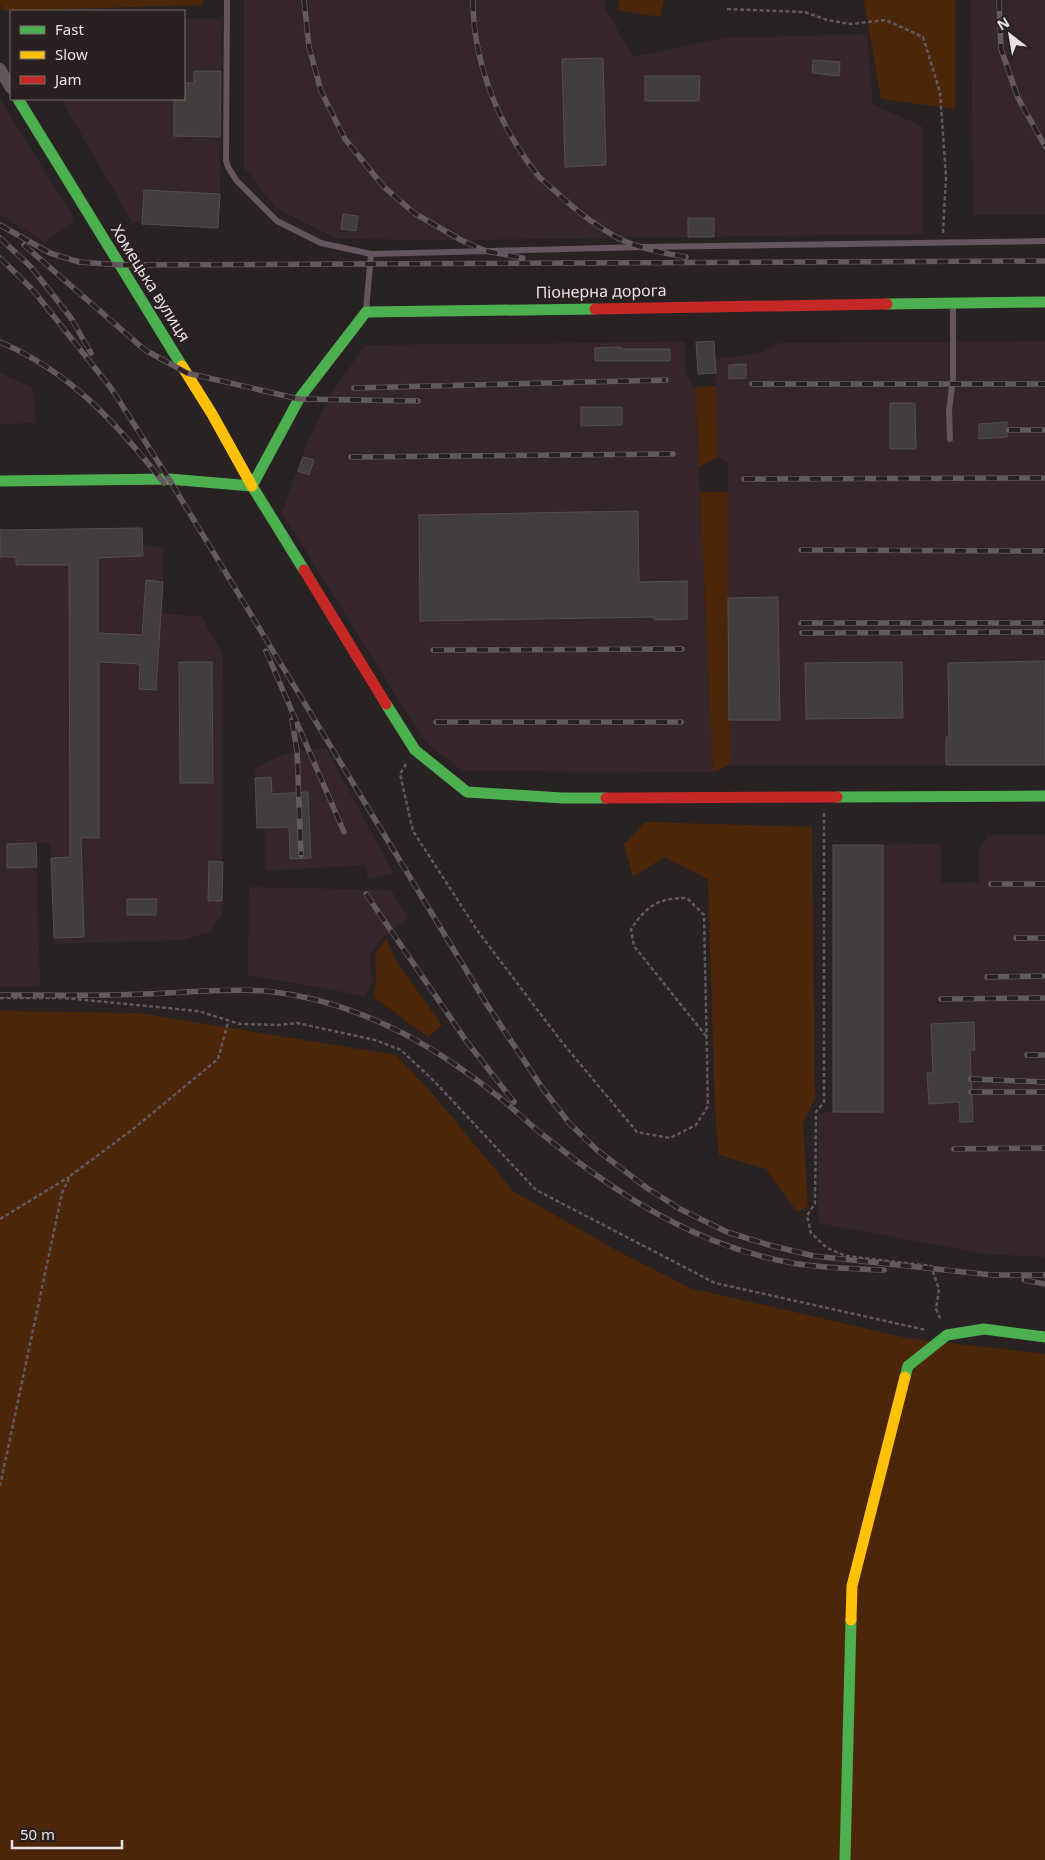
<svg xmlns="http://www.w3.org/2000/svg" width="1045" height="1860" font-family="'Noto Sans',sans-serif">
<rect width="100%" height="100%" fill="#282223"/>
<path fill="#36262a" d="M 244,0 L 605,0 L 605,8 L 633,57 L 723,38 L 867,34 L 873,105 L 922,126 L 922,234 L 461,240 L 337,239 L 276,208 L 244,167 Z
M 971,0 L 1045,0 L 1045,215 L 973,215 Z
M 184,19 L 222,19 L 220,194 L 218,228 L 132,222 L 61,99 L 184,99 Z
M 0,99 L 75,220 L 45,242 L 0,215 Z
M 714,341 L 715,359 L 760,353 L 779,343 L 1045,342 L 1045,765 L 730,765 L 728,464 L 718,457 L 716,373 L 698,374 L 696,342 Z
M 685,342 L 686,375 L 695,387 L 713,772 L 463,771 L 425,742 L 282,513 L 306,446 L 329,397 L 365,345 Z
M 0,373 L 33,388 L 36,423 L 0,424 Z
M 142,528 L 142,545 L 163,548 L 163,581 L 161,614 L 201,616 L 223,655 L 222,915 L 211,931 L 185,940 L 54,944 L 50,843 L 36,843 L 40,986 L 0,987 L 0,530 Z
M 326,748 L 394,874 L 368,879 L 365,865 L 266,871 L 265,828 L 257,828 L 255,768 L 287,753 Z
M 988,835 L 1045,835 L 1045,1257 L 985,1254 L 818,1223 L 818,1113 L 833,1112 L 833,845 L 941,844 L 942,883 L 979,882 L 978,852 Z
M 249,887 L 391,890 L 408,918 L 381,939 L 370,954 L 372,983 L 365,996 L 248,975 Z"/>
<path fill="#4b2609" d="M 0,0 L 203,0 L 203,5 L 4,11 L 0,5 Z
M 619,0 L 664,0 L 660,17 L 618,10 Z
M 859,0 L 955,0 L 955,109 L 881,99 L 864,1 Z
M 716,386 L 718,457 L 699,467 L 695,387 Z
M 700,492 L 728,492 L 730,765 L 713,772 Z
M 646,822 L 812,827 L 815,1100 L 803,1121 L 808,1207 L 797,1212 L 766,1169 L 719,1155 L 715,1110 L 708,879 L 664,857 L 633,877 L 624,844 Z
M 386,938 L 396,961 L 442,1025 L 428,1037 L 374,997 L 376,980 L 375,954 Z
M 0,1011 L 139,1013 L 396,1055 L 432,1093 L 513,1191 L 616,1250 L 690,1288 L 907,1338 L 1045,1354 L 1045,1860 L 0,1860 Z"/>
<path fill="#423e3d" stroke="#534e4e" d="M 603,58 L 606,165 L 565,167 L 562,59 Z
M 813,60 L 840,62 L 839,76 L 812,73 Z
M 194,71 L 221,71 L 220,137 L 174,136 L 174,99 L 184,99 L 184,83 L 194,83 Z
M 645,76 L 700,76 L 699,101 L 645,101 Z
M 144,190 L 220,194 L 218,228 L 142,224 Z
M 343,214 L 358,216 L 356,231 L 341,229 Z
M 688,218 L 714,218 L 714,237 L 688,237 Z
M 714,341 L 716,373 L 698,374 L 696,342 Z
M 621,347 L 621,349 L 670,349 L 670,361 L 595,361 L 595,348 Z
M 746,364 L 746,378 L 729,379 L 729,365 Z
M 890,403 L 915,403 L 916,449 L 890,449 Z
M 581,407 L 622,407 L 622,425 L 581,426 Z
M 1007,422 L 1007,437 L 979,439 L 979,424 Z
M 303,457 L 314,460 L 309,475 L 298,471 Z
M 638,511 L 639,582 L 687,581 L 687,619 L 654,620 L 654,617 L 420,621 L 419,515 Z
M 142,528 L 143,556 L 98,558 L 98,633 L 142,635 L 146,580 L 163,582 L 156,690 L 139,689 L 140,664 L 99,662 L 99,838 L 81,838 L 84,937 L 54,938 L 51,858 L 70,857 L 69,565 L 16,565 L 16,557 L 0,557 L 0,530 Z
M 778,597 L 780,720 L 729,720 L 728,598 Z
M 1045,661 L 1045,765 L 946,765 L 946,737 L 949,737 L 948,663 Z
M 179,662 L 212,662 L 213,783 L 180,783 Z
M 902,662 L 903,718 L 806,719 L 805,663 Z
M 271,777 L 272,794 L 308,792 L 311,858 L 290,859 L 289,827 L 257,828 L 255,778 Z
M 36,843 L 37,867 L 7,868 L 7,844 Z
M 833,845 L 883,845 L 883,1112 L 833,1112 Z
M 209,861 L 223,862 L 222,901 L 208,901 Z
M 127,899 L 157,899 L 156,915 L 127,915 Z
M 974,1022 L 975,1050 L 970,1050 L 973,1122 L 960,1122 L 959,1102 L 929,1104 L 927,1073 L 933,1073 L 931,1024 Z"/>
<g fill="none" stroke-linecap="round" stroke-linejoin="round">
<path stroke="#62585e" stroke-width="2.5" stroke-dasharray="4 2.5" stroke-linecap="butt" d="M 727,9 L 805,12 L 827,20 L 850,24 L 886,20 L 923,37 L 940,92 L 946,177 L 943,233
M 406,764 L 400,774 L 413,831 L 477,930 L 561,1041 L 637,1132 L 670,1138 L 696,1125 L 708,1106 L 704,915 L 687,898 C 657,898 647,906 631,929 L 634,946 L 706,1036
M 824,813 L 824,1102 L 816,1112 L 815,1203 L 807,1216 L 811,1233 L 827,1248 L 846,1256 L 931,1266 L 939,1289 L 936,1309 L 941,1320
M 0,998 L 65,998 L 198,1011 L 240,1024 L 279,1025 L 297,1023 L 375,1040 L 401,1050 L 434,1081 L 536,1190 L 715,1283 L 926,1330
M 0,1219 L 69,1177
M 0,1486 L 62,1193 L 70,1176 L 133,1129 L 218,1059 L 228,1022"/>
<path stroke="#64555e" stroke-width="6" d="M 227,0 L 226,160 L 228,167 L 236,180 L 277,221 L 321,243 L 371,254 L 366,310
M 371,254 L 644,247 L 1045,241
M 950,439 L 949,411 L 953,378 L 953,304"/>
<path stroke="#64555e" stroke-width="12" d="M 0,69 L 11,88"/>
<path stroke="#4caf50" stroke-width="11" d="M 18,99 L 182,366
M 887,304 L 1045,302
M 0,481 L 169,479 L 252,486 L 304,570
M 252,486 L 299,399 L 366,312 L 595,309
M 386,704 L 415,750 L 467,792 L 562,798 L 606,798
M 837,797 L 1045,796
M 905,1377 L 908,1366 L 947,1335 L 984,1329 L 1045,1337
M 845,1860 L 851,1620"/>
<path stroke="#ffc107" stroke-width="11" d="M 182,366 L 212,414 L 252,486
M 851,1620 L 852,1586 L 905,1377"/>
<path stroke="#c62828" stroke-width="11" d="M 595,309 L 887,304
M 304,570 L 386,704
M 606,798 L 837,797"/>
<defs>
<path id="rail" d="M 304,0 L 309,47 L 321,91 L 345,139 L 384,187 L 414,213 L 461,240 L 486,251 L 523,258
M 473,0 C 473,62 498,124 536,173 C 541,180 549,185 555,191 C 574,209 593,224 616,237 C 637,248 663,253 686,257
M 999,0 L 1001,49 L 1018,98 L 1045,146
M 0,225 L 50,253 L 79,262 L 121,265 L 1045,261
M 0,238 L 31,267 L 71,318 L 91,353
M 24,245 L 145,350 L 187,373 L 299,399 L 418,401
M 0,258 L 32,289 L 111,388 L 169,479 L 486,1003 L 543,1089 L 570,1124 L 597,1150 L 647,1188 L 680,1209 L 727,1232 L 769,1245 L 814,1256 L 992,1275 L 1045,1275
M 0,342 C 71,372 117,424 164,483
M 752,384 L 1045,384
M 354,388 L 666,380
M 1009,430 L 1045,430
M 351,457 L 673,454
M 744,479 L 1045,478
M 801,550 L 1045,551
M 801,623 L 1045,623
M 802,633 L 1045,632
M 433,650 L 682,649
M 266,651 L 344,832
M 292,720 L 297,751 L 301,855
M 436,722 L 681,722
M 991,884 L 1045,884
M 366,894 L 467,1042 L 514,1102
M 1016,938 L 1045,938
M 987,977 L 1045,976
M 0,995 C 48,995 97,996 145,994 C 185,993 225,988 265,991 C 307,995 351,1008 390,1027 C 429,1045 465,1070 499,1097 C 515,1110 530,1125 547,1138 C 622,1198 700,1248 798,1264 C 826,1268 855,1269 884,1270
M 941,999 L 1045,998
M 1027,1055 L 1045,1055
M 971,1079 L 1045,1082
M 971,1092 L 1045,1092
M 954,1149 L 1045,1148
M 1024,1280 L 1045,1284"/>
</defs>
<use href="#rail" stroke="#63595e" stroke-width="5.5"/>
<use href="#rail" stroke="#2a2022" stroke-width="4" stroke-dasharray="11" stroke-linecap="butt"/>
</g>
<g text-anchor="middle" stroke-width="4" stroke-linejoin="round" paint-order="stroke">
<g font-size="16" fill="#e9e2e3" stroke="#2a2022">
<text transform="translate(151 283) rotate(58)" y="6">Хомецька вулиця</text>
<text transform="translate(601 291) rotate(-1)" y="6">Піонерна дорога</text>
</g>
</g>
<rect x="10" y="10" width="175" height="90" fill="#2a2022" stroke="#766e6f"/>
<rect x="20" y="26" width="25" height="8" fill="#4caf50" stroke="#766e6f"/>
<text x="55" y="35" font-size="15" fill="#e9e2e3">Fast</text>
<rect x="20" y="51" width="25" height="8" fill="#ffc107" stroke="#766e6f"/>
<text x="55" y="60" font-size="15" fill="#e9e2e3">Slow</text>
<rect x="20" y="76" width="25" height="8" fill="#c62828" stroke="#766e6f"/>
<text x="55" y="85" font-size="15" fill="#e9e2e3">Jam</text>
<g transform="translate(1010 35) rotate(329)" stroke="#2a2022" stroke-width="4" paint-order="stroke">
<path d="M0-4L9 19L0 12L-9 19Z" fill="#e9e2e3"/>
<text y="-8" font-size="14" font-weight="bold" text-anchor="middle" fill="#e9e2e3">N</text>
</g>
<path d="M12 1840v8h110v-8" fill="none" stroke="#e9e2e3" stroke-width="2.5"/>
<text x="20" y="1840" font-size="15" fill="#e9e2e3" stroke="#2a2022" stroke-width="4" paint-order="stroke">50 m</text>
</svg>
